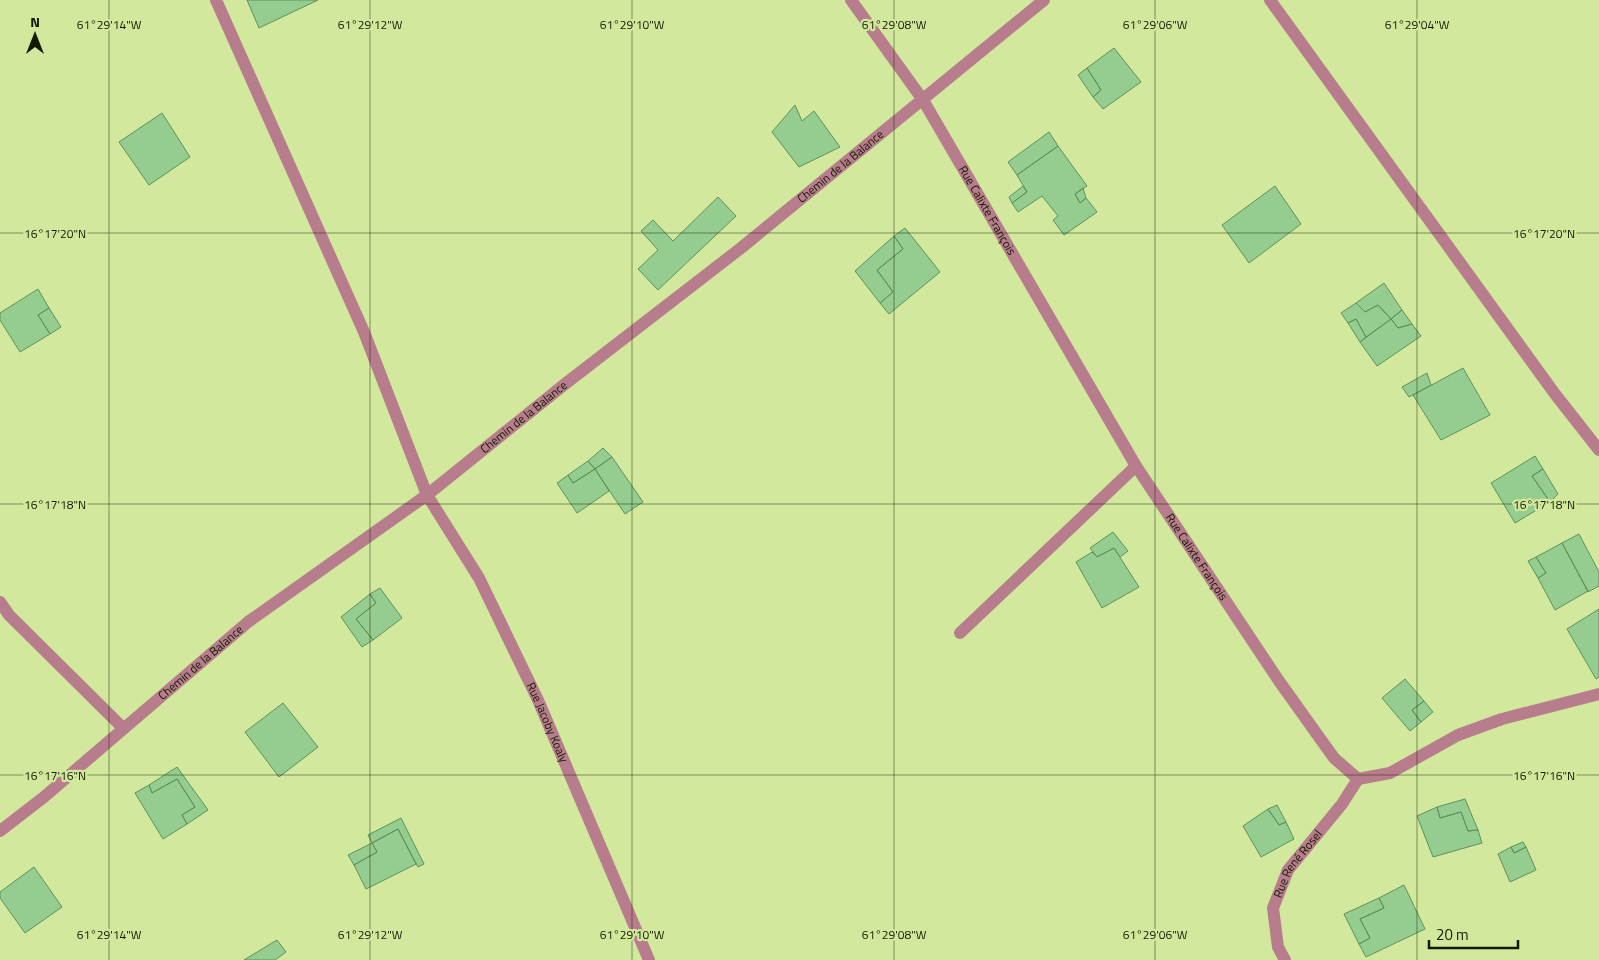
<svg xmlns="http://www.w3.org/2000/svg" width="1599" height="960" font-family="'Titillium Web',sans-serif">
<rect width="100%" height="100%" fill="#d1e89d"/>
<path fill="#95cc90" stroke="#5e925a" d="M 247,0 L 318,0 L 259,28 Z
M 1114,48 L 1141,82 L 1103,109 L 1093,97 L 1101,90 L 1087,68 Z
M 1087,68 L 1101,90 L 1093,97 L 1078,75 Z
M 795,105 L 802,121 L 814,111 L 840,147 L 799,167 L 772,132 Z
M 162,113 L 190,157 L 149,185 L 119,142 Z
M 1049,132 L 1058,146 L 1017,175 L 1008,162 Z
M 1058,146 L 1087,186 L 1075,194 L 1080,203 L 1086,198 L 1097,212 L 1064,235 L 1053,220 L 1058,216 L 1042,196 L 1018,212 L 1012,203 L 1027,192 L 1017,175 Z
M 1023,186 L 1027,192 L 1012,203 L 1009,197 Z
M 1275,186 L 1301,224 L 1249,263 L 1222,225 Z
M 1083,188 L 1086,198 L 1080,203 L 1075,194 Z
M 718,197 L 736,216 L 658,290 L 638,269 L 658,250 L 641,231 L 653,220 L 673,241 Z
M 905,228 L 940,272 L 889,314 L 880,303 L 893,292 L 877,270 L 903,249 L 894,236 Z
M 894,236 L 903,249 L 877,270 L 893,292 L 880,303 L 855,271 Z
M 1384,283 L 1402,310 L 1391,319 L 1378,305 L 1365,312 L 1356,303 Z
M 38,289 L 49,308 L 38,315 L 50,334 L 20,352 L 0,320 L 0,313 Z
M 1356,303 L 1365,312 L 1378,305 L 1391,319 L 1366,337 L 1356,319 L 1348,323 L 1341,313 Z
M 49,308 L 61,327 L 50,334 L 38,315 Z
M 1402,310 L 1412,324 L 1398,328 L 1391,319 Z
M 1356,319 L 1366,337 L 1360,342 L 1348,323 Z
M 1391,319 L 1398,328 L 1412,324 L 1421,336 L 1377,366 L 1360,342 Z
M 1463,368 L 1490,415 L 1441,440 L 1413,395 Z
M 1427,373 L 1431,385 L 1409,397 L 1402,387 Z
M 603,448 L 612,457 L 595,469 L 588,461 Z
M 1535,456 L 1543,469 L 1532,476 L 1550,502 L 1515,523 L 1491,483 Z
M 612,457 L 643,502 L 625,514 L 595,469 Z
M 588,461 L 595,469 L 573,483 L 568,475 Z
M 595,469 L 609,491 L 577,513 L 557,483 L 568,475 L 573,483 Z
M 1543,469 L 1558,494 L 1550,502 L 1532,476 Z
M 1113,532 L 1128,551 L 1120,557 L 1114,548 L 1097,557 L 1090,548 Z
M 1579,534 L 1599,572 L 1599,586 L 1588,592 L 1562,543 Z
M 1562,543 L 1588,591 L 1555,610 L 1538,578 L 1546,573 L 1536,557 Z
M 1114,548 L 1139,587 L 1102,608 L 1076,562 L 1092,552 L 1097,557 Z
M 1536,557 L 1546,573 L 1538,578 L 1528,561 Z
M 380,588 L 402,618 L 373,640 L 356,619 L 376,603 L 370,594 Z
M 370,594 L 376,603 L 356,619 L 373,640 L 362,647 L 341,617 Z
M 1599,609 L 1599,677 L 1596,679 L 1567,629 Z
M 1405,679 L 1424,701 L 1412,710 L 1421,722 L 1410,731 L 1382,698 Z
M 1424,701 L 1433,712 L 1421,722 L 1412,710 Z
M 283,703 L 318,747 L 279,777 L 245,732 Z
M 177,767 L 208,810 L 187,824 L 182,815 L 195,807 L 177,779 L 152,793 L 149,785 Z
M 177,779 L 195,807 L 182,815 L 187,824 L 163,839 L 135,793 L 149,785 L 152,793 Z
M 1465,799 L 1478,830 L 1468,831 L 1461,812 L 1440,818 L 1437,807 Z
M 1277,805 L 1286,822 L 1279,825 L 1268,809 Z
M 1437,807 L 1440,818 L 1461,812 L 1468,831 L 1478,830 L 1482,843 L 1433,857 L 1417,816 Z
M 1268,809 L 1279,825 L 1286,822 L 1294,839 L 1261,857 L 1243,826 Z
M 401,818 L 424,864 L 418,867 L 398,829 L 372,843 L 368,835 Z
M 398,829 L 416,864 L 366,889 L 354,865 L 377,852 L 372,843 Z
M 1523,842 L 1526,847 L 1514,853 L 1511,847 Z
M 372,843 L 377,852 L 354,865 L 348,855 Z
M 1511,847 L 1514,853 L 1526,847 L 1536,870 L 1510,882 L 1498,854 Z
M 34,867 L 62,907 L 25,933 L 0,898 L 0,892 Z
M 1404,885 L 1425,929 L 1366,957 L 1359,944 L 1370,938 L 1360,919 L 1384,908 L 1379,898 Z
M 1379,898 L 1384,908 L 1360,919 L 1370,938 L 1359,944 L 1344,914 Z
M 277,940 L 286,952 L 275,960 L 244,960 Z"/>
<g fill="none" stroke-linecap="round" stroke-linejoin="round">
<g stroke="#b77d8c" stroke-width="12">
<path id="s1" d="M 216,0 L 364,332 L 427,495 L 479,578 L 538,700 L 649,960"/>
<path id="s2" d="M 851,0 L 923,100 L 1136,466 L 1279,681 L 1334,758 L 1358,779 L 1390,773 L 1458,735 L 1502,719 L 1599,694"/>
<path d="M 1270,0 L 1555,394 L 1599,450"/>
<path d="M 0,602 L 9,615 L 123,728"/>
<path d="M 960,633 L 1136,466"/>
<path id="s3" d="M 0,831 L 44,797 L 248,622 L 427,495 L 565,384 L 741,248 L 1044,0"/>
<path id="s4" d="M 1285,960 L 1278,947 L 1273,908 L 1288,870 L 1342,804 L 1358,779"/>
</g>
</g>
<path fill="none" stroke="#121a00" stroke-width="1" stroke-opacity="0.45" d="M 109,0 L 109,960M 370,0 L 370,960M 632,0 L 632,960M 894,0 L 894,960M 1155,0 L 1155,960M 1417,0 L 1417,960M 0,233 L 1599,233M 0,504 L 1599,504M 0,775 L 1599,775"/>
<g text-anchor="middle" stroke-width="4.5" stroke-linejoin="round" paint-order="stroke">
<g font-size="12" fill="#121a00" stroke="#d1e89d">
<text dy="4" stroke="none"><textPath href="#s3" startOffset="1072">Chemin de la Balance</textPath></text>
<text dy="4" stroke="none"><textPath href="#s2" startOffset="251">Rue Calixte François</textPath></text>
<text dy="4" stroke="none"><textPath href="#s3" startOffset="668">Chemin de la Balance</textPath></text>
<text dy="4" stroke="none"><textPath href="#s2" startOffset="656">Rue Calixte François</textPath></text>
<text dy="4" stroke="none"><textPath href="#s3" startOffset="262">Chemin de la Balance</textPath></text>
<text dy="4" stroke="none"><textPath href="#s1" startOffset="796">Rue Jacoby Koaly</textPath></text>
<text dy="4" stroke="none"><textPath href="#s4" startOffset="105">Rue René Rosel</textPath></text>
</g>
</g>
<g font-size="12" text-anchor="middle" fill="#121a00" stroke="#d1e89d" stroke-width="4.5" stroke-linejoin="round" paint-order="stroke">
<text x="109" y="29">61°29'14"W</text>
<text x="370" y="29">61°29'12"W</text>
<text x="632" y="29">61°29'10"W</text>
<text x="894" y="29">61°29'08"W</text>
<text x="1155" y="29">61°29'06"W</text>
<text x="1417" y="29">61°29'04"W</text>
<text x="55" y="238">16°17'20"N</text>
<text x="1544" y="238">16°17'20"N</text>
<text x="55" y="509">16°17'18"N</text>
<text x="1544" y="509">16°17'18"N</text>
<text x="55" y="780">16°17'16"N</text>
<text x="1544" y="780">16°17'16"N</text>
<text x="109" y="939">61°29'14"W</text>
<text x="370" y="939">61°29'12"W</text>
<text x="632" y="939">61°29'10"W</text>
<text x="894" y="939">61°29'08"W</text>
<text x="1155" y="939">61°29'06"W</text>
</g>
<g transform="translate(35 35)" stroke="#d1e89d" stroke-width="4" paint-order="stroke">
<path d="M0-4L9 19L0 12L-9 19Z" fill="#121a00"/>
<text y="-8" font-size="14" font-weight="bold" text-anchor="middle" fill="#121a00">N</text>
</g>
<path d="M1429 940v8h89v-8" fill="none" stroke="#121a00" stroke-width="2.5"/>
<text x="1436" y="940" font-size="15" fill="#121a00" stroke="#d1e89d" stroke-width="4" paint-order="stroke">20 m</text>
</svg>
